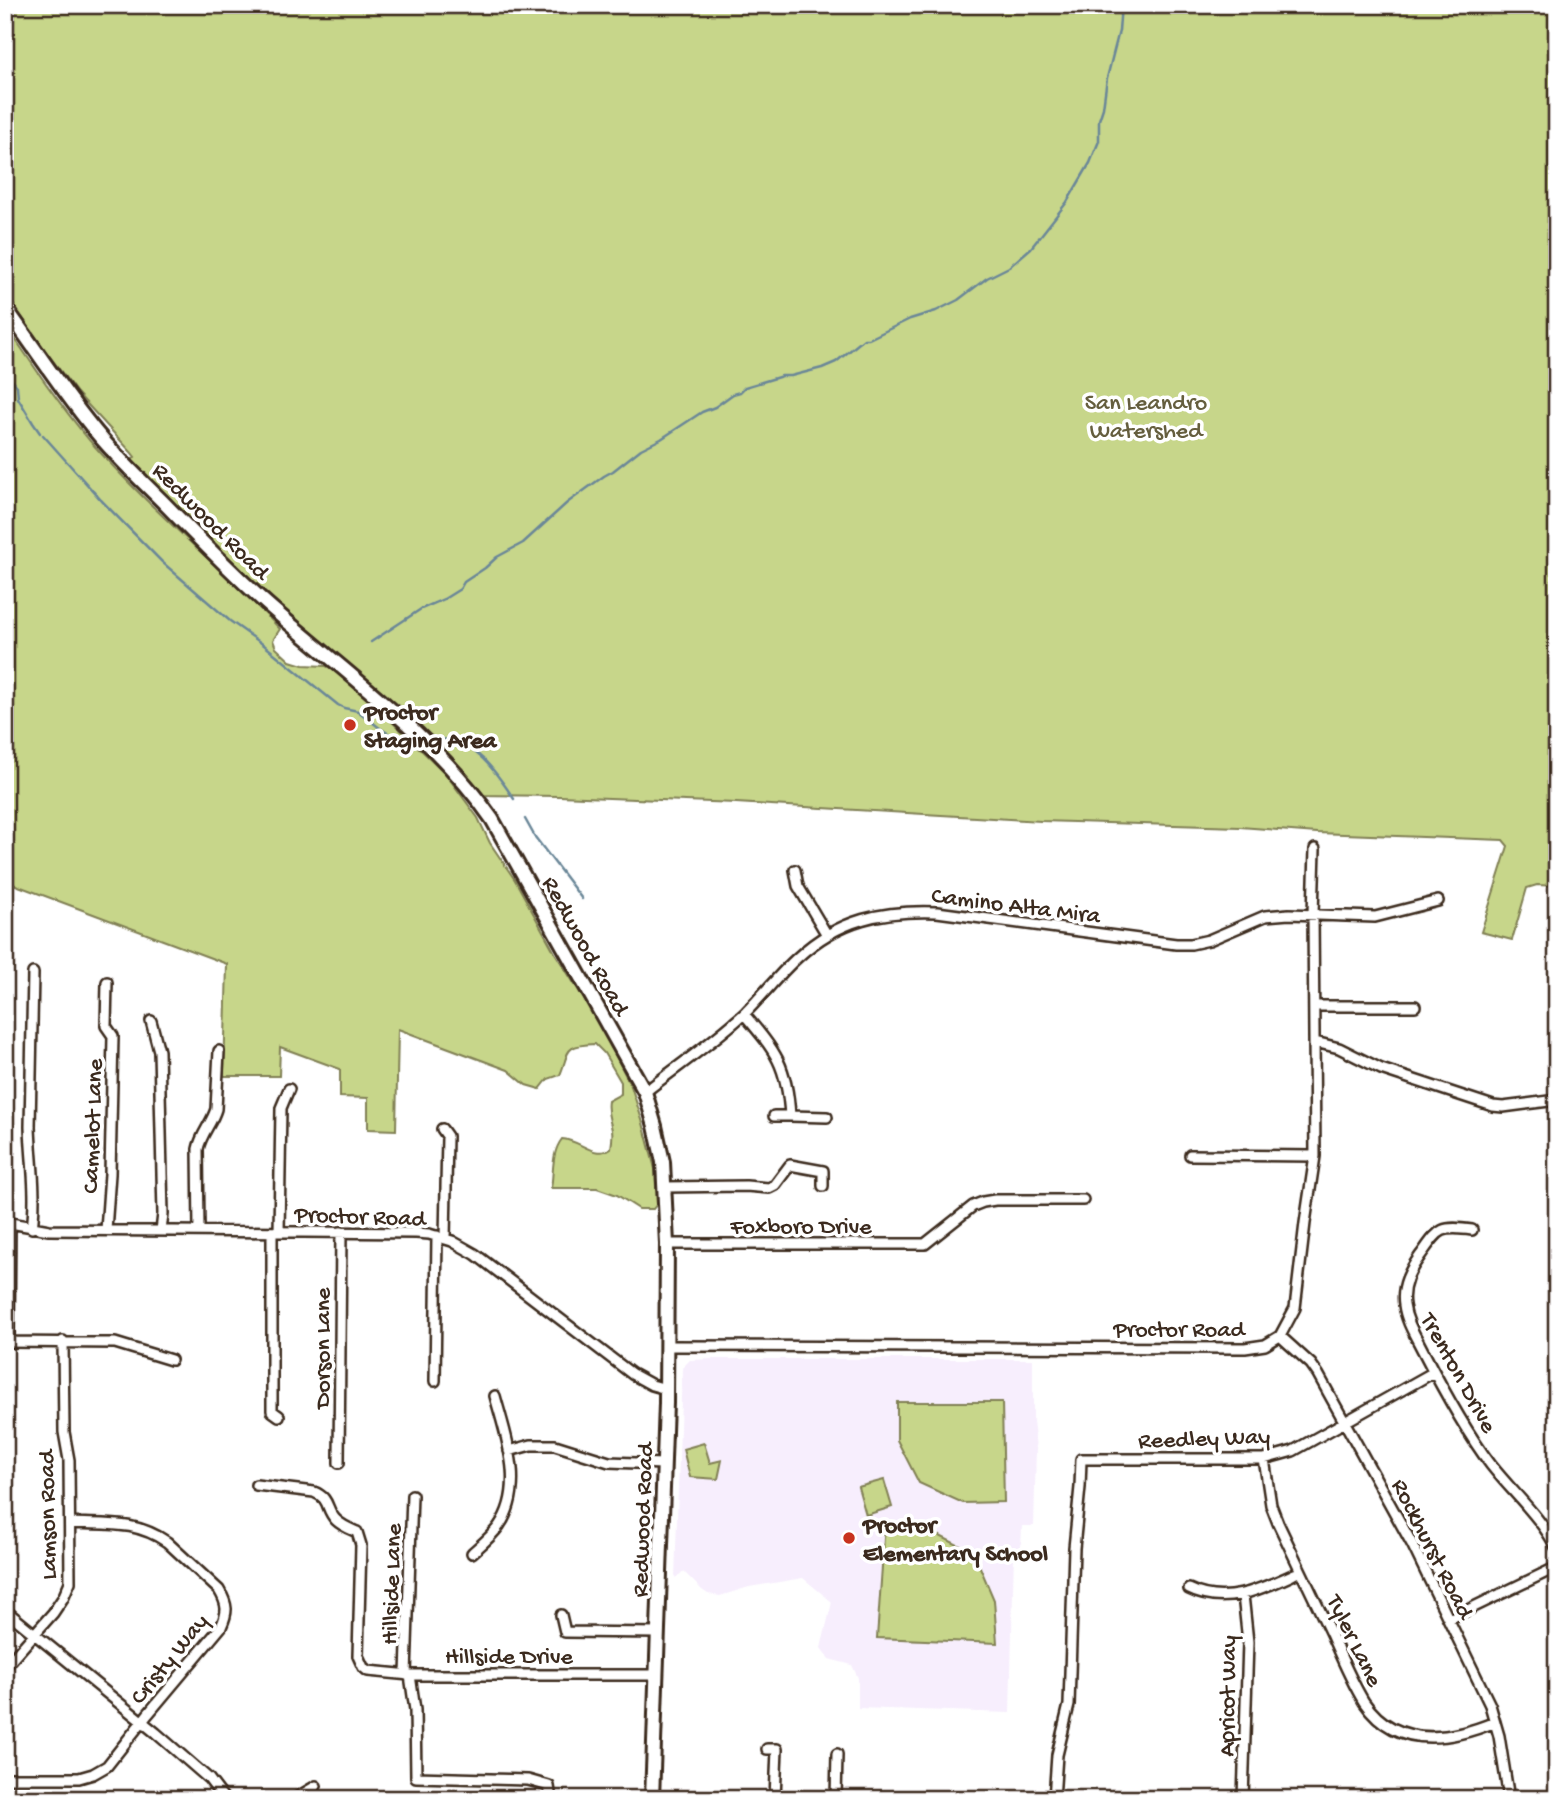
<svg xmlns="http://www.w3.org/2000/svg" width="1562" height="1804" font-family="'Gochi Hand',sans-serif">
<rect width="100%" height="100%" fill="#fff"/>
<filter id="ink" filterUnits="userSpaceOnUse"><feTurbulence type="fractalNoise" baseFrequency=".0143" numOctaves="2"/><feDisplacementMap in="SourceGraphic" scale="14" xChannelSelector="R" yChannelSelector="G"/><feConvolveMatrix kernelMatrix="1 2 1 2 8 2 1 2 1" color-interpolation-filters="sRGB"/></filter>
<g filter="url(#ink)">
<path fill="#f7eefd" d="M 713,1359 L 1033,1359 L 1033,1420 L 1036,1449 L 1034,1526 L 1022,1526 L 1021,1550 L 1014,1551 L 1010,1713 L 858,1708 L 858,1678 L 852,1665 L 829,1659 L 821,1648 L 832,1602 L 803,1578 L 749,1587 L 720,1596 L 708,1594 L 702,1590 L 684,1572 L 675,1578 L 682,1368 L 690,1360 Z"/>
<path fill="#c7d68a" stroke="#818054" stroke-width="2" d="M 5,5 L 1557,5 L 1557,886 L 1537,885 L 1527,888 L 1512,940 L 1481,932 L 1508,846 L 1503,840 L 1317,833 L 1240,827 L 1041,821 L 736,803 L 559,796 L 475,795 L 266,603 L 127,465 L 135,457 L 131,452 L 77,393 L 45,350 L 11,302 L 5,289 Z
M 5,324 C 32,364 59,404 90,441 C 149,508 218,565 280,629 L 273,640 L 276,648 L 290,661 L 303,665 L 326,666 L 336,670 L 359,690 L 445,773 L 478,818 L 490,843 L 515,880 L 555,953 L 599,1023 L 631,1086 L 643,1123 L 655,1169 L 657,1204 L 653,1209 L 639,1209 L 617,1195 L 597,1188 L 551,1188 C 554,1172 551,1153 562,1139 C 581,1140 594,1160 611,1148 C 612,1142 613,1135 612,1130 C 610,1119 606,1112 608,1101 L 621,1094 L 621,1082 L 604,1053 L 595,1044 C 562,1045 570,1052 560,1075 L 548,1079 L 540,1089 L 526,1085 L 508,1070 L 398,1029 L 396,1130 L 368,1129 L 368,1098 L 340,1097 L 340,1069 L 280,1047 L 279,1076 L 224,1076 L 227,964 L 5,881 Z
M 897,1402 L 1002,1402 L 1004,1502 L 963,1503 L 919,1483 L 897,1440 Z
M 704,1443 L 710,1463 L 722,1460 L 718,1479 L 690,1477 L 683,1449 Z
M 884,1480 L 892,1507 L 866,1515 L 858,1487 Z
M 885,1524 L 930,1531 L 974,1553 L 994,1600 L 997,1643 L 877,1638 Z"/>
<g fill="none" stroke-linecap="round" stroke-linejoin="round">
<path stroke="#6b8798" stroke-width="2.5" d="M 5,372 L 17,386 L 18,398 L 33,423 L 40,433
M 43,435 L 101,500 L 162,562 L 230,621 L 264,645 L 338,705 L 344,708 L 358,711 L 381,729 L 395,737
M 371,642 L 421,609 L 444,599 L 460,589 L 464,582 L 485,568 L 497,557 L 523,543 L 567,503 L 604,476 L 613,471 L 641,449 L 661,439 L 702,412 L 715,407 L 733,394 L 740,392 L 745,387 L 782,376 L 791,376 L 822,368 L 836,362 L 864,339 L 869,339 L 910,319 L 936,311 L 958,300 L 987,278 L 1009,267 L 1031,248 L 1067,202 L 1090,163 L 1099,141 L 1099,120 L 1103,108 L 1107,78 L 1119,31 L 1121,5
M 439,739 C 475,740 496,772 514,799
M 525,819 L 535,837 L 582,899"/>
<defs>
<path id="minor" d="M 795,870 L 798,886 L 827,935
M 1315,1006 L 1415,1006
M 744,1014 C 776,1052 787,1065 790,1116 L 827,1117
M 151,1021 L 159,1051 L 163,1214 L 161,1231
M 1315,1042 L 1339,1048 L 1381,1069 L 1493,1106 L 1503,1107 L 1557,1100
M 645,1092 C 678,1066 715,1041 746,1012 C 764,994 779,974 798,957 C 839,919 883,910 937,912 L 1176,944 L 1191,944 L 1209,940 L 1265,916 L 1289,914 L 1375,917 L 1438,901
M 774,1116 L 790,1116
M 442,1129 L 447,1136 L 445,1239
M 1190,1155 L 1315,1156
M 665,1187 L 746,1186 L 769,1188 L 775,1185 L 790,1165 L 823,1171 L 823,1186
M 5,1222 L 49,1230 L 416,1233 L 429,1234 L 452,1241 L 475,1254 L 632,1374 L 652,1385 L 666,1389
M 32,1228 C 37,1194 31,1160 30,1127 L 33,973
M 106,1230 L 110,1174 L 113,1036 L 106,1026 L 107,982
M 1472,1230 C 1439,1225 1439,1230 1420,1256 C 1410,1270 1401,1286 1404,1305 C 1406,1321 1415,1335 1422,1349 C 1441,1386 1466,1432 1491,1465 C 1513,1493 1541,1517 1557,1549
M 199,1231 L 198,1149 C 201,1134 212,1123 216,1109 L 219,1051
M 272,1232 L 272,1411 L 279,1416
M 279,1232 L 281,1108 L 289,1089
M 667,1244 L 925,1244 L 973,1206 L 983,1202 L 995,1200 L 1083,1200
M 1280,1336 L 1311,1364 L 1318,1374 L 1412,1544 L 1490,1705 L 1499,1736 L 1509,1799
M 9,1341 L 10,1223
M 5,1342 L 115,1343 L 171,1360
M 667,1346 L 1245,1348 L 1265,1345 L 1280,1336 L 1295,1308 L 1305,1223 L 1315,1156 L 1313,914 L 1315,849
M 435,1381 L 437,1236
M 509,1451 L 531,1445 L 555,1445 L 609,1462 L 663,1464
M 1264,1459 L 1271,1505 L 1278,1523 C 1296,1560 1313,1597 1331,1634 C 1341,1657 1351,1681 1364,1702 C 1396,1749 1449,1741 1495,1722
M 339,1463 L 341,1232
M 256,1485 L 314,1492 C 331,1499 325,1509 336,1520 C 342,1526 350,1529 357,1532 L 361,1545 L 358,1656 L 363,1667 L 368,1671 L 410,1675 L 656,1675
M 472,1553 C 481,1545 492,1536 499,1526 C 526,1487 506,1437 495,1396
M 1189,1589 C 1227,1608 1265,1587 1301,1571
M 1243,1595 L 1248,1642 L 1243,1799
M 5,1610 L 156,1733 L 209,1779 L 224,1799
M 561,1615 L 565,1632 L 658,1633
M 1449,1619 L 1557,1567
M 5,1667 L 53,1613 L 63,1598 L 70,1582 L 69,1460 L 64,1432 L 63,1341
M 406,1675 L 412,1495
M 410,1675 L 415,1710 L 416,1777 L 528,1780 L 549,1786 L 551,1799
M 767,1749 L 777,1749 L 775,1799
M 5,1778 L 79,1778 L 93,1774 L 107,1766 L 148,1714 L 221,1627 C 228,1612 228,1605 219,1590 L 167,1542 C 135,1520 107,1525 70,1523
M 294,1799 L 316,1786
M 836,1799 L 837,1754
M 1054,1799 L 1057,1755 L 1069,1705 L 1074,1548 L 1080,1487 L 1081,1459 L 1264,1459 L 1293,1451 L 1434,1372"/>
<path id="secondary" d="M 5,307 C 34,347 61,389 92,427 C 114,455 140,479 165,504 C 198,538 232,573 267,604 C 345,673 432,733 492,819 L 645,1092 L 655,1126 L 663,1162 L 667,1244 L 666,1403 L 652,1799"/>
</defs>
<use href="#minor" stroke="#3b2a1e" stroke-width="14"/>
<use href="#secondary" stroke="#3b2a1e" stroke-width="18"/>
<use href="#minor" stroke="#fff" stroke-width="9"/>
<use href="#secondary" stroke="#fff" stroke-width="12"/>
</g>
</g>
<g fill="#c8321e" stroke="#fff" stroke-width="2.5">
<circle cx="350" cy="725" r="7"/>
<circle cx="849" cy="1538" r="7"/>
</g>
<g text-anchor="middle" stroke-width="7" stroke-linejoin="round" paint-order="stroke">
<g font-size="24" fill="#655e3e" stroke="#fff">
<text x="1146" y="409">San Leandro<tspan x="1146" dy="28">Watershed</tspan></text>
</g>
<g font-size="24" fill="#3b2a1e" stroke="#fff">
<text transform="translate(212 520) rotate(45)" y="8">Redwood Road</text>
<text transform="translate(1016 904) rotate(7)" y="8">Camino Alta Mira</text>
<text transform="translate(587 945) rotate(61)" y="8">Redwood Road</text>
<text transform="translate(91 1126) rotate(-88)" y="8">Camelot Lane</text>
<text transform="translate(360 1215) rotate(2)" y="8">Proctor Road</text>
<text x="801" y="1233">Foxboro Drive</text>
<text x="1179" y="1336">Proctor Road</text>
<text transform="translate(321 1348) rotate(-90)" y="8">Dorson Lane</text>
<text transform="translate(1460 1372) rotate(61)" y="8">Trenton Drive</text>
<text transform="translate(1204 1437) rotate(-2)" y="8">Reedley Way</text>
<text transform="translate(46 1515) rotate(-91)" y="8">Lamson Road</text>
<text transform="translate(641 1520) rotate(-88)" y="8">Redwood Road</text>
<text transform="translate(1434 1548) rotate(63)" y="8">Rockhurst Road</text>
<text transform="translate(390 1584) rotate(-88)" y="8">Hillside Lane</text>
<text transform="translate(1356 1640) rotate(64)" y="8">Tyler Lane</text>
<text x="509" y="1663">Hillside Drive</text>
<text transform="translate(168 1658) rotate(-51)" y="8">Cristy Way</text>
<text transform="translate(1226 1696) rotate(-89)" y="8">Apricot Way</text>
</g>
<g font-size="24" font-weight="bold" fill="#3b2a1e" stroke="#fff" text-anchor="start">
<text x="364" y="719">Proctor<tspan x="364" dy="28">Staging Area</tspan></text>
<text x="863" y="1532">Proctor<tspan x="863" dy="28">Elementary School</tspan></text>
</g>
</g>
<rect width="1562" height="1804" fill="none" stroke="#fff" stroke-width="28"/>
<rect x="14" y="14" width="1534" height="1776" fill="none" stroke="#3b2a1e" stroke-width="2.5" filter="url(#ink)"/>
</svg>
